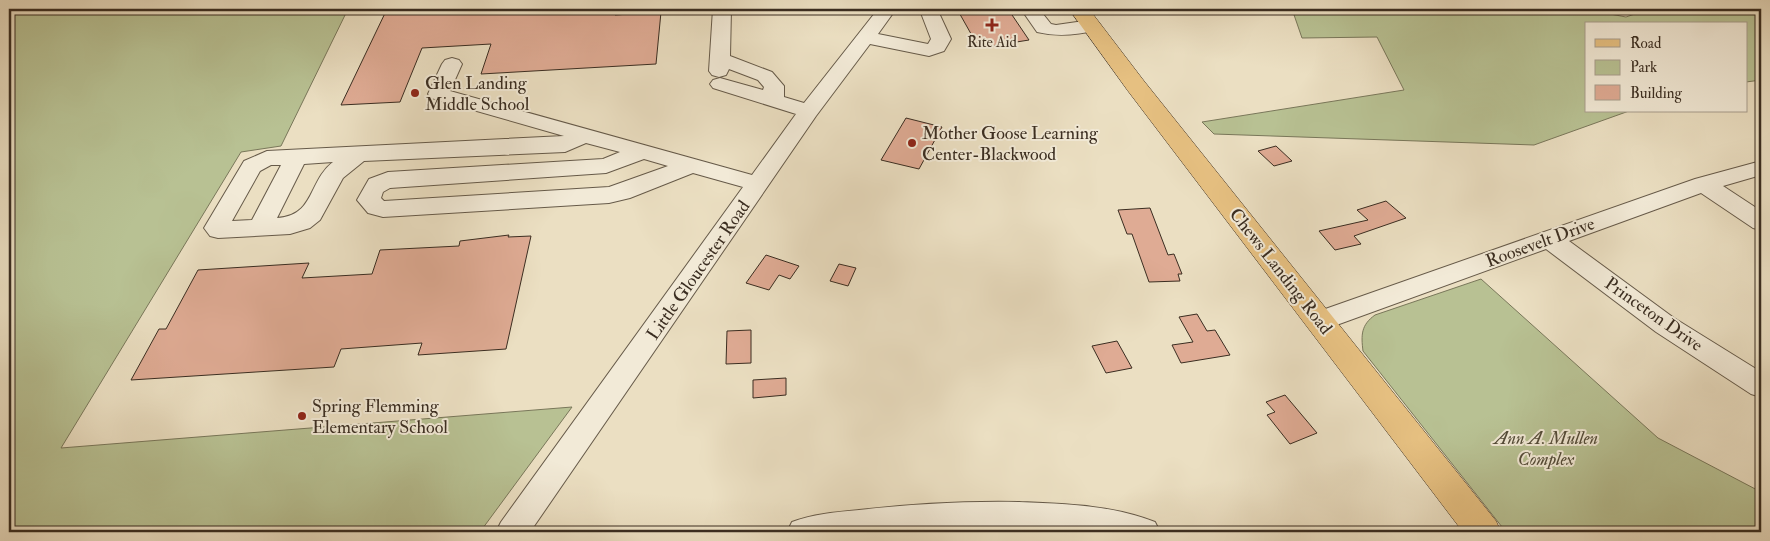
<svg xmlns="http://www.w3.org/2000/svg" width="1770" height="541" font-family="'IM FELL Double Pica',serif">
<rect width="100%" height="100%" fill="#ebdfc2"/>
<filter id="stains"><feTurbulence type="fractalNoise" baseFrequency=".004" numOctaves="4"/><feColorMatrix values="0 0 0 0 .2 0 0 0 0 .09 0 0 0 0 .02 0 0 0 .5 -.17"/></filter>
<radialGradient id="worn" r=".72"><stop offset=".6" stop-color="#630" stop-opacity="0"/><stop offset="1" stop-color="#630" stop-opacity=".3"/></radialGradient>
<path fill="#b8c193" stroke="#79775a" d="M 9,9 L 348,9 L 281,146 L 241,152 L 61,448 L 572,407 L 480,532 L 9,532 Z
M 1292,9 L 1584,9 L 1626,17 L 1649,9 L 1761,9 L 1761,80 L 1746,82 L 1746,24 L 1586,24 L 1586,111 L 1629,111 L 1534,145 L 1214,134 L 1202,122 L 1404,90 L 1377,37 L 1302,38 Z
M 1481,279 L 1658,438 L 1761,492 L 1761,532 L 1506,532 L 1363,351 C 1361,335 1361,325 1375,315 Z"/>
<path fill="#dfab94" stroke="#3a2d21" d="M 387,9 L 616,9 L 615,15 L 661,12 L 656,64 L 481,74 L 491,44 L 422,48 L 400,102 L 341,105 Z
M 957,9 L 1008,9 L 1029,40 L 979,48 Z
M 906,118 L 942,127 L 919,169 L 881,160 Z
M 1276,146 L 1292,161 L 1274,166 L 1258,151 Z
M 1386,201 L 1406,218 L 1354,236 L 1361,244 L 1335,250 L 1319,231 L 1368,220 L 1357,210 Z
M 1150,208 L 1168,255 L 1174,254 L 1182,274 L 1178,274 L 1180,281 L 1149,282 L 1132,234 L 1127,234 L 1118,210 Z
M 509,235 L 508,237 L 531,236 L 506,349 L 418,355 L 422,343 L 341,349 L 334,367 L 131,380 L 159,329 L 166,329 L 198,270 L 309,263 L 302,278 L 372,274 L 380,250 L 459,246 L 460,241 Z
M 766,255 L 799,266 L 790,279 L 779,275 L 769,290 L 746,283 Z
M 839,264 L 856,268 L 848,286 L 830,281 Z
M 1197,314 L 1207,331 L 1215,330 L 1230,355 L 1181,363 L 1172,345 L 1193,342 L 1179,317 Z
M 751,330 L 751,363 L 726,364 L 727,331 Z
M 1117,341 L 1132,368 L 1106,373 L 1092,346 Z
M 786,378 L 786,395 L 753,398 L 753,380 Z
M 1285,395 L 1317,433 L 1290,444 L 1267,415 L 1275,412 L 1266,402 Z"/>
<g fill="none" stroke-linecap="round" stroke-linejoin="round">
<defs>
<path id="minor" d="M 713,9 L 731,9 L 730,56 L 772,72 L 784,86 L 784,97 L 804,103 L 878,9 L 896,9 L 878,34 L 928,44 L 931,39 L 921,13 L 922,9 L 940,9 L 939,13 L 951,39 L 944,51 L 929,56 L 870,44 L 816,116 L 530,532 L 496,532 L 501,522 L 743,187 L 693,173 L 630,198 L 609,203 L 383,217 L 368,213 L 357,200 L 369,179 L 388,172 L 603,159 L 620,152 L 586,143 L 565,152 L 364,161 L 343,178 L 320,220 L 310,228 L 290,234 L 218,238 L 210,236 L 204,228 L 244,161 L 267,151 L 564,136 L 431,98 L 428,94 L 442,64 L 445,60 L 452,58 L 459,60 L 462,64 L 450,91 L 752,175 L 796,114 L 713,88 L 710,84 L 713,80 L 720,78 L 763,90 L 764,87 L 758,80 L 729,69 L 726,75 L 719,77 L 712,75 L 709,71 ZM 644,159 L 668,166 L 609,187 L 384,201 L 381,198 L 383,192 L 390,188 L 606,173 ZM 333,162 C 308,181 315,216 277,218 L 304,164 ZM 271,165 L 281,165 L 252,220 L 232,221 L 260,171 Z
M 1021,9 L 1039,9 L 1051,24 L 1056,25 L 1091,20 L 1098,22 L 1101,26 L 1098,30 C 1077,35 1058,37 1037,32 Z
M 1761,161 L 1761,175 L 1723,186 L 1761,211 L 1761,230 L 1753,228 L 1701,193 L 1569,241 L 1674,318 L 1761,372 L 1761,397 L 1751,394 L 1656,332 L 1546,249 L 1320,331 L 1311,328 L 1307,321 L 1311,314 L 1695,179 Z
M 1019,502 C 1065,504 1112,505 1155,522 L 1160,532 L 1001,530 L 787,532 L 792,522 C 813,514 837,512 859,510 C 912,504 966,501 1019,502 Z"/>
<path id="major" d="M 1069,9 L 1089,9 L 1144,81 L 1496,521 L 1501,532 L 1463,532 L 1128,91 Z"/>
</defs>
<use href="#minor" stroke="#665a49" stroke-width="2"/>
<use href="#major" stroke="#3a2d21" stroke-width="1"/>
<use href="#minor" fill="#f2ead7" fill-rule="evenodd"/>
<use href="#major" fill="#e6c081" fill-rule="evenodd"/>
</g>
<g fill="#8f2418" stroke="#f2ead7" stroke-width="2">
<path d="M989.5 17.5h5v5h5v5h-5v5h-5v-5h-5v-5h5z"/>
<circle cx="415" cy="93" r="5"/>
<circle cx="912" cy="143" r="5"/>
<circle cx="302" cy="416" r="5"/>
</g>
<g text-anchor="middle" stroke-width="4" stroke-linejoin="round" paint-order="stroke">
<g font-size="15" fill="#3a2d21" stroke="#f2ead7">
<text x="992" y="47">Rite Aid</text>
</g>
<g font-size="18" fill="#3a2d21" stroke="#f2ead7" text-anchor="start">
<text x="425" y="89">Glen Landing<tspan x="425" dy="21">Middle School</tspan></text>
<text x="922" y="139">Mother Goose Learning<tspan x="922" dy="21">Center-Blackwood</tspan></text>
<text x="312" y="412">Spring Flemming<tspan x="312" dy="21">Elementary School</tspan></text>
</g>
<g font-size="18" fill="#3a2d21" stroke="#f2ead7">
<text transform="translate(1540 242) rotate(-20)" y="6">Roosevelt Drive</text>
<text transform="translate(698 270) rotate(-55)" y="6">Little Gloucester Road</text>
<text transform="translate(1281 271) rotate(52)" y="6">Chews Landing Road</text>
<text transform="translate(1654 314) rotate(35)" y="6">Princeton Drive</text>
</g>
<g font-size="18" font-style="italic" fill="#534b38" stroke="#f2ead7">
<text x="1546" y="444">Ann A. Mullen<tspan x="1546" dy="21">Complex</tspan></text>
</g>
</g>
<rect width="1770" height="541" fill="none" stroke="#ebdfc2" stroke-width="30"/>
<rect x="10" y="10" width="1750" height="521" fill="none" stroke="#3a2d21" stroke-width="2.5"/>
<rect x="15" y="15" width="1740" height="511" fill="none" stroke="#3a2d21"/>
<rect x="1585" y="22" width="162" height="90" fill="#f2ead7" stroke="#a89e8e"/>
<rect x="1595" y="39" width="25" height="8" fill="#e6c081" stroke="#a89e8e"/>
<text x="1630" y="48" font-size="15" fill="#3a2d21">Road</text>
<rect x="1595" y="60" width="25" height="15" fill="#b8c193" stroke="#a89e8e"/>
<text x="1630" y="72" font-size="15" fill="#3a2d21">Park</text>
<rect x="1595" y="85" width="25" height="15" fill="#dfab94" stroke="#a89e8e"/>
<text x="1630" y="98" font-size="15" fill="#3a2d21">Building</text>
<rect width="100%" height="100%" filter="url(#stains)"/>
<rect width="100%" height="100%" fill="url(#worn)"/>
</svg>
